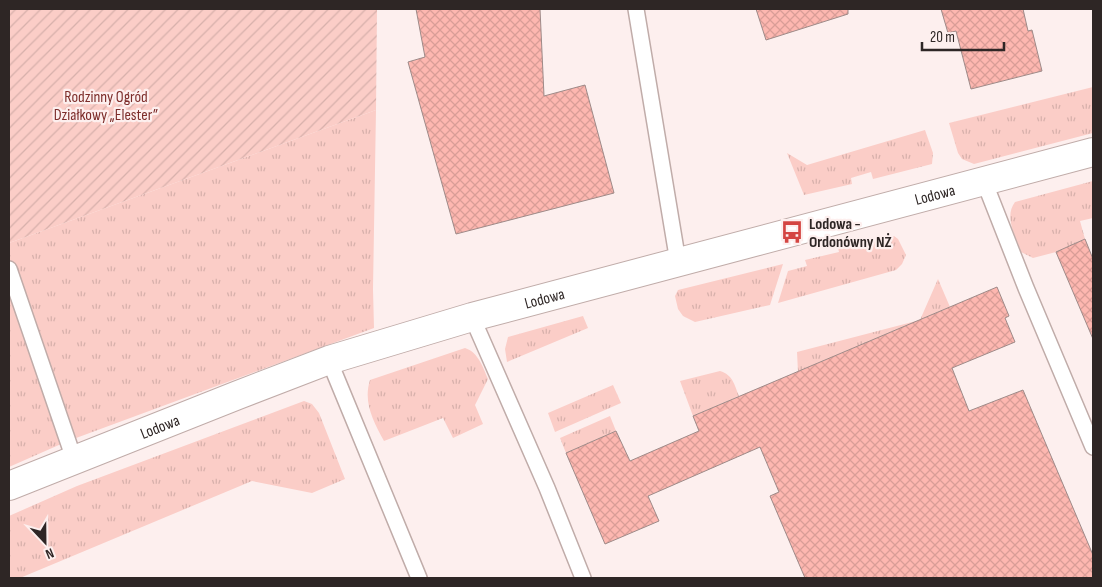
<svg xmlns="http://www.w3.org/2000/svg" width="1102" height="587" font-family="'Sofia Sans Condensed',sans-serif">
<defs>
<pattern id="grass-tufts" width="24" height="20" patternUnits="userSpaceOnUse" patternTransform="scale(1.25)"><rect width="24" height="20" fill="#fbcdc7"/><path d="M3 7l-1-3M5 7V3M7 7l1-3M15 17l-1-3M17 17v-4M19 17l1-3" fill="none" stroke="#d7b0ab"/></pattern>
<pattern id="garden-furrows" width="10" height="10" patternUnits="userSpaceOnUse" patternTransform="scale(1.25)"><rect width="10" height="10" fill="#fbcdc7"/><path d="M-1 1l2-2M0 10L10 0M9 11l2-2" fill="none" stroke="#d7b0ab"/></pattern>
<pattern id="building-cross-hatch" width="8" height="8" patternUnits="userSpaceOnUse" patternTransform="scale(1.25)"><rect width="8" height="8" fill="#fdb7b0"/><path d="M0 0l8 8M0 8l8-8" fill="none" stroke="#d99d97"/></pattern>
</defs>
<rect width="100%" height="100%" fill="#fdefee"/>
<path fill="url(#grass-tufts)" d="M 1093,87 L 1093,133 L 974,164 L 962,159 L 958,153 L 949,123 Z
M 376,110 L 373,289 L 374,328 L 68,441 L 9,467 L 9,243 Z
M 925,130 L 933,153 L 932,164 L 873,179 L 871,172 L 851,178 L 852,184 L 804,195 L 787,153 L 807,165 Z
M 1093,181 L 1093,218 L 1080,221 L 1085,239 L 1056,252 L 1033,258 L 1021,252 C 1015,234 1004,217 1015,202 Z
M 894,236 L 898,239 L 906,255 L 902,264 L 896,270 L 778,303 L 788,271 L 807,266 L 805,260 L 839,252 L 838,248 Z
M 783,264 L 770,305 L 695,322 L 683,316 L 678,309 L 675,296 L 678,290 Z
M 938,279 L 950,307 L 798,372 L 797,352 L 920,320 Z
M 583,316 L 588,328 L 507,362 L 505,349 L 508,337 Z
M 465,348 C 478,352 483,367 488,379 L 475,405 L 483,424 L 453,438 L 443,418 L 384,441 C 373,421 363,402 370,380 Z
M 720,371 C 733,375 734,384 739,396 L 693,416 L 680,381 Z
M 613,385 L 621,403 L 555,432 L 548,413 Z
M 304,401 L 312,404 L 319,413 L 345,479 L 312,493 L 252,481 L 20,578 L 9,578 L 9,516 L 77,486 Z
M 610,416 L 616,431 L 566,453 L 560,438 Z"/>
<path fill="url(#garden-furrows)" d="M 9,9 L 377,9 L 376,110 L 9,243 Z"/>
<path fill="url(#building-cross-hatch)" stroke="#9e8a88" d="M 416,9 L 540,9 L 544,96 L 585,85 L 614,193 L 456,234 L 408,62 L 425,57 Z
M 756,9 L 848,9 L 848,14 L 766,40 Z
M 941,9 L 1023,9 L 1028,31 L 1032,30 L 1042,71 L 971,89 L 956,31 L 948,33 Z
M 1085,239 L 1093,259 L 1093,339 L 1056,252 Z
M 997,287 L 1009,316 L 1005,318 L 1015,342 L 952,368 L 969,411 L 1023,390 L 1093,555 L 1093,578 L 805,578 L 770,496 L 779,492 L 760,447 L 648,496 L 659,521 L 605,544 L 566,453 L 616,431 L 630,461 L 699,431 L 693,416 Z"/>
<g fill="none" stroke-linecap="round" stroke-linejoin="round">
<defs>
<path id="service" d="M 636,9 L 678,262
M 984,181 L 1026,288 L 1093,447
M 9,269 L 74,459
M 472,317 L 547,488 L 583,578
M 329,360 L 419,578"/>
<g id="tertiary">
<path id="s1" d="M 9,486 L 238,395 L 329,360 L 472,317 L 1093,152"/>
</g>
</defs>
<use href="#service" stroke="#c0aca9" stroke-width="18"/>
<use href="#tertiary" stroke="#c0aca9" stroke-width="30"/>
<use href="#service" stroke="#fff" stroke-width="15"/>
<use href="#tertiary" stroke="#fff" stroke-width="28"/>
</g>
<defs>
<symbol id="bus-bare" viewBox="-9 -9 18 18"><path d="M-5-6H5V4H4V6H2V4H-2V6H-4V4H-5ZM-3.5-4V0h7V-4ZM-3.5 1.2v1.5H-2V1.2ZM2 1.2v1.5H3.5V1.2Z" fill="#d44542" stroke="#fdefee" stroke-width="2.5" paint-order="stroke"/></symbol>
</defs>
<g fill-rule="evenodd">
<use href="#bus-bare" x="776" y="216" width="32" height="32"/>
</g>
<g text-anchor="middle" stroke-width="4.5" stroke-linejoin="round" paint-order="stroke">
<g font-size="16" fill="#7d2d2a" stroke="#fdefee">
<text x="106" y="102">Rodzinny Ogród<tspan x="106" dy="18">Działkowy „Elester”</tspan></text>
</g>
<g font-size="16" fill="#2e2625" stroke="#fdefee">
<text dy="6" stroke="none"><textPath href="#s1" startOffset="972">Lodowa</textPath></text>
<text dy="6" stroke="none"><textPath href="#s1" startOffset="568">Lodowa</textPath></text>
<text dy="6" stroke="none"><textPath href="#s1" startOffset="162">Lodowa</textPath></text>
</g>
<g font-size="16" font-weight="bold" fill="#2e2625" stroke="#fdefee" text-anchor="start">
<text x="809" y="229">Lodowa -<tspan x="809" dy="18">Ordonówny NŻ</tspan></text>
</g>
</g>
<rect width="1102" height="587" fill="none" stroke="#2e2625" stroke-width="20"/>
<g transform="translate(45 542) rotate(158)" stroke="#fdefee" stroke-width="4" paint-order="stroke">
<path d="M0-4L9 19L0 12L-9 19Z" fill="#2e2625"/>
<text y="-8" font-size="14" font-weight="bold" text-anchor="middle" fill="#2e2625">N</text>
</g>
<path d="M922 42v8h82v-8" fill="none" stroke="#2e2625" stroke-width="2.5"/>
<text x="930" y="42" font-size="15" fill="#2e2625" stroke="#fdefee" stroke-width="4" paint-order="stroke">20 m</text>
</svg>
